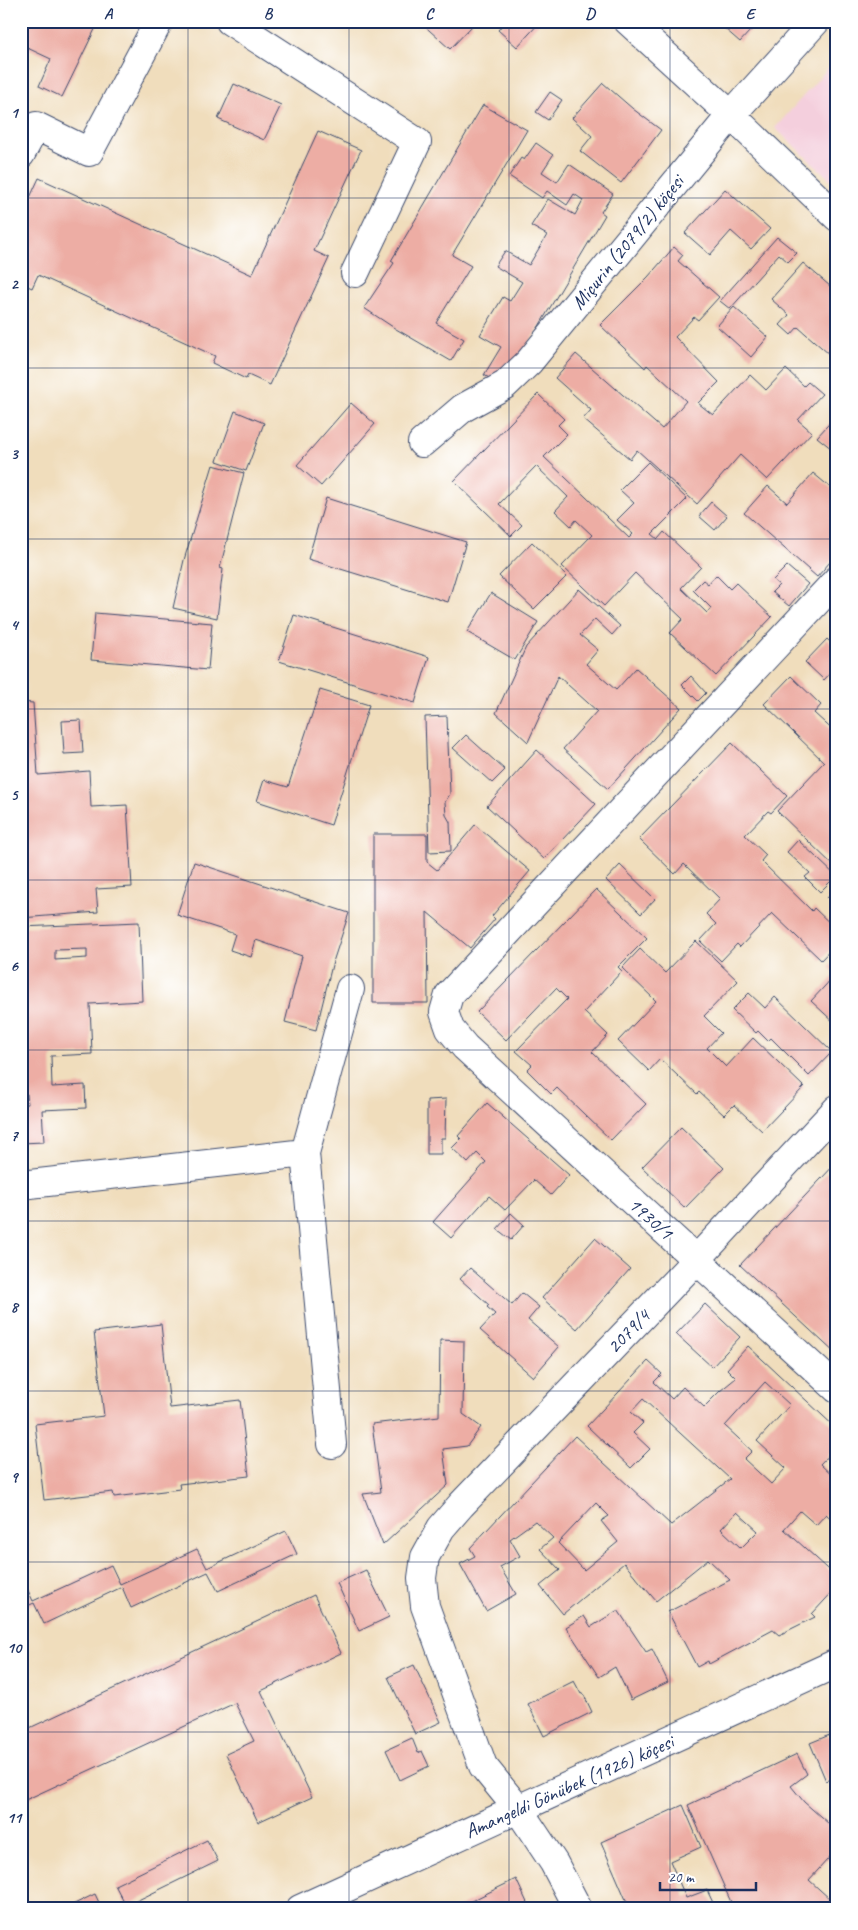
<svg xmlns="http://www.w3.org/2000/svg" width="858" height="1930" font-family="Caveat,sans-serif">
<rect width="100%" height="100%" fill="#fff"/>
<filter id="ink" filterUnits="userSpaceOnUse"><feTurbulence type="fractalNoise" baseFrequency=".02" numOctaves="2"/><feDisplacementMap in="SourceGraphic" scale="10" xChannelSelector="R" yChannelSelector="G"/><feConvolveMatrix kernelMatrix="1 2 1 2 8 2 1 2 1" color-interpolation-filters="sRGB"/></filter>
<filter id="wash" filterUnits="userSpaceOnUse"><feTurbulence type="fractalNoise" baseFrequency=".0096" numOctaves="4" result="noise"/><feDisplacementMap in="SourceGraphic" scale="20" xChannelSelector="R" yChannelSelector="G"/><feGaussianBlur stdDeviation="1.12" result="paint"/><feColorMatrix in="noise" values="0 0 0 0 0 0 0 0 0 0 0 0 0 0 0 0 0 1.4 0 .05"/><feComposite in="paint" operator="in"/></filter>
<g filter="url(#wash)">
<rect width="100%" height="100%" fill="#f0ddbc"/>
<path fill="#f4cfdd" d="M 837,58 L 837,186 L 775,128 Z"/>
<g id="blocks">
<path fill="#edada4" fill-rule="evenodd" d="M 21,21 L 99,21 L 62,97 L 39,86 L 51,59 L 21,45 Z
M 419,21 L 469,21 L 473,25 L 450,49 Z
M 506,21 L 541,21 L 517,47 L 498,30 Z
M 716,21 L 759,21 L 740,42 Z
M 603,83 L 633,109 L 661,130 L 621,183 L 580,151 L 592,136 L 572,118 Z
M 234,84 L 281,105 L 264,140 L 218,119 Z
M 550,92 L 562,100 L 548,120 L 536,112 Z
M 483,105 L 527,130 L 452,255 L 471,266 L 436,323 L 464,339 L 451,361 L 396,329 L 364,308 L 394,263 L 391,261 Z
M 318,131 L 361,150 L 314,251 L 329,258 L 270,385 L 248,375 L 246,379 L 212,363 L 215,356 L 38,275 L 32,288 L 21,283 L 21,217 L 39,178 L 252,275 Z
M 536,143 L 553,155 L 542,172 L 557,182 L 569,164 L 613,194 L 601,212 L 605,215 L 513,370 L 498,383 L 484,375 L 501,347 L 480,335 L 503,297 L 510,301 L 522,282 L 495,266 L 505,251 L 529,265 L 547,235 L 531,226 L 548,199 L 575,215 L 583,200 L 574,194 L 567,205 L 547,191 L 542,198 L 509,176 L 521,158 L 524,160 Z
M 725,189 L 770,229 L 751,249 L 731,231 L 710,255 L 685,233 Z
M 777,237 L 797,253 L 788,262 L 779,254 L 730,309 L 720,301 Z
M 674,247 L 683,255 L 678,261 L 719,297 L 698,320 L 694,317 L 675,337 L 719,382 L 698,403 L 713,415 L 750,375 L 766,390 L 786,369 L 804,386 L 808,382 L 822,394 L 798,420 L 812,432 L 767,480 L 740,455 L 697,504 L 637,450 L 630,459 L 583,419 L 591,410 L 555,378 L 576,354 L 662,429 L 686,401 L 647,365 L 645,368 L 600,325 L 648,277 Z
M 803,263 L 837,292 L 837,361 L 798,327 L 791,335 L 780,325 L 789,315 L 771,299 Z
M 734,307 L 768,337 L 751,357 L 717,326 Z
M 538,394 L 564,419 L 558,425 L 567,434 L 544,457 L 629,538 L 633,534 L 617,520 L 634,503 L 620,490 L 648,462 L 687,499 L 652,534 L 658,539 L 664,532 L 701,567 L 681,588 L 707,613 L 711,608 L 693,590 L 703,580 L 708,584 L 716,575 L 730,589 L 736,583 L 772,617 L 716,676 L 670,633 L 683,619 L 635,573 L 604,606 L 562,566 L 592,535 L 576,520 L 571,526 L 555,511 L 568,497 L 536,466 L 499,504 L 522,525 L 511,536 L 454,481 Z
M 351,403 L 375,424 L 321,486 L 297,465 Z
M 235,411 L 264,423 L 246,471 L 217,461 Z
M 837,415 L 837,453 L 817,437 Z
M 213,465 L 244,473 L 220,568 L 223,569 L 217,618 L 173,608 L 184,560 Z
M 813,473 L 837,493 L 837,554 L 817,577 L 744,513 L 768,486 L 787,503 Z
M 326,498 L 466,542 L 448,602 L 308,559 Z
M 711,502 L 727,516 L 715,530 L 699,516 Z
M 532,542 L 567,576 L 534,609 L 499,576 Z
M 787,566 L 808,584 L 789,606 L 772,592 L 779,585 L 773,580 Z
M 579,589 L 620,626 L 612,635 L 595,619 L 580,635 L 598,650 L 586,664 L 616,690 L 636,668 L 681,708 L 608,789 L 563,749 L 597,711 L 558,676 L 528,742 L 496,713 L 526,647 Z
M 491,593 L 538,622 L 515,660 L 467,632 Z
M 95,613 L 212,623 L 208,670 L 91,660 Z
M 294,615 L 429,657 L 415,703 L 279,661 Z
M 827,639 L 837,648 L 837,671 L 835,668 L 824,680 L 805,662 Z
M 691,676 L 706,693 L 698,701 L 682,685 Z
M 791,676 L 821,705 L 814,713 L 837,734 L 837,869 L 777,811 L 824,762 L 764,704 Z
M 320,690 L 369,705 L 331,825 L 257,801 L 264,780 L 288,787 Z
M 21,702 L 33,703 L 38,775 L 89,771 L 91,807 L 127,805 L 132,887 L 96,889 L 98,912 L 21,918 Z
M 447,716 L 450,794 L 445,802 L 446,815 L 450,822 L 451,851 L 429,852 L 425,717 Z
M 81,720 L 83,753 L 64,754 L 62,721 Z
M 466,735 L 505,770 L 492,783 L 453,748 Z
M 732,743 L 787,796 L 771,813 L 768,811 L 745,835 L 766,855 L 761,861 L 812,911 L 814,908 L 837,930 L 837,943 L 821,960 L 772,913 L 740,947 L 737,944 L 721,961 L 700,941 L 716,924 L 706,914 L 720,899 L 684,864 L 675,874 L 639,839 Z
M 537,750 L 596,804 L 544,859 L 487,806 Z
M 475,825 L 530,871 L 492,916 L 495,919 L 470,948 L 427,912 L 428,1003 L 373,1003 L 373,834 L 427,834 L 427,862 L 437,870 Z
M 798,840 L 836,876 L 820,892 L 805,877 L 810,873 L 787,852 Z
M 194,862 L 349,913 L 332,965 L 316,1030 L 285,1022 L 302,956 L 256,940 L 251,957 L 230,950 L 235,934 L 177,915 Z
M 620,865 L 655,899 L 641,914 L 606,880 Z
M 837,888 L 837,908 L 827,898 Z
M 596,889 L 647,938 L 618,967 L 622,971 L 584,1012 L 608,1035 L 592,1052 L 646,1104 L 611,1140 L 557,1088 L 551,1094 L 527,1070 L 532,1065 L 516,1051 L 567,999 L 556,988 L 506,1040 L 477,1012 Z
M 139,922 L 142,1001 L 90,1004 L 92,1054 L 51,1056 L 52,1087 L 85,1085 L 86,1108 L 42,1110 L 44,1142 L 21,1143 L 21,1105 L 28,1104 L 27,1094 L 21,1094 L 21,927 ZM 87,949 L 87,958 L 55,960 L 55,950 Z
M 696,941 L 738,981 L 704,1016 L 721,1033 L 707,1048 L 726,1067 L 753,1038 L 804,1087 L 762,1131 L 734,1105 L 724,1115 L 699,1092 L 697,1094 L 660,1059 L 649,1071 L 618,1041 L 656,1001 L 622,968 L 640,949 L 665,973 Z
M 837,960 L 837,1025 L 811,1001 L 836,974 L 829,967 Z
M 749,993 L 765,1008 L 775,997 L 832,1052 L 809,1076 L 771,1038 L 768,1041 L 758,1031 L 756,1033 L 732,1010 Z
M 446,1099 L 445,1138 L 441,1138 L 441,1154 L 427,1154 L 427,1100 Z
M 487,1103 L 569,1175 L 551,1195 L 534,1180 L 505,1210 L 489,1196 L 451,1238 L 433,1222 L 486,1162 L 477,1153 L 468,1163 L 452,1148 L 461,1139 L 458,1136 Z
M 681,1127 L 724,1168 L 685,1208 L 642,1167 Z
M 837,1162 L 837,1355 L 740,1265 Z
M 511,1213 L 524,1225 L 511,1240 L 497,1229 Z
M 595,1238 L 630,1269 L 577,1329 L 542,1298 Z
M 470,1268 L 512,1305 L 522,1293 L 539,1307 L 528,1320 L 559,1347 L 533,1377 L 480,1330 L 495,1314 L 487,1307 L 489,1305 L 460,1279 Z
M 705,1304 L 740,1337 L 712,1367 L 676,1334 Z
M 161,1324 L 170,1408 L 240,1400 L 249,1476 L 179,1484 L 180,1489 L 114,1497 L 113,1492 L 44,1500 L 35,1424 L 104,1416 L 94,1332 Z
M 440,1340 L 464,1341 L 463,1414 L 481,1427 L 467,1446 L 443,1449 L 448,1485 L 383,1545 L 363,1494 L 381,1492 L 372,1424 L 439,1416 Z
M 748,1346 L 837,1429 L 837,1446 L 820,1464 L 837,1480 L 837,1524 L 826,1514 L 816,1525 L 800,1511 L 784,1529 L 837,1577 L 837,1587 L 812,1614 L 815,1617 L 779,1635 L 773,1630 L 709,1664 L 708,1661 L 697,1667 L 668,1612 L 730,1580 L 708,1559 L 656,1601 L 624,1563 L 563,1614 L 540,1586 L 560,1570 L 540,1549 L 553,1538 L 535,1521 L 510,1539 L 520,1556 L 500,1567 L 516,1594 L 486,1611 L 460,1564 L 475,1556 L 470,1548 L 575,1436 L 671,1525 L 730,1479 L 643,1399 L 631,1412 L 643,1423 L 633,1433 L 650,1449 L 631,1468 L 587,1426 L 648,1361 L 662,1374 L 654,1382 L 672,1399 L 683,1387 L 704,1407 L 720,1391 L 736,1378 L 727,1369 ZM 765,1382 L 790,1405 L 757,1441 L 786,1468 L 771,1484 L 744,1459 L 752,1451 L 725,1426 ZM 596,1503 L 609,1516 L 601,1521 L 618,1542 L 584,1570 L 558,1543 ZM 737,1512 L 758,1531 L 741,1548 L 721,1529 Z
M 286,1531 L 297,1554 L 218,1591 L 208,1572 L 131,1608 L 122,1587 L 44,1624 L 34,1603 L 21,1609 L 21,1583 L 24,1582 L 33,1601 L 111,1565 L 120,1584 L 197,1549 L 207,1568 Z
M 366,1570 L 389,1617 L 359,1631 L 337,1583 Z
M 314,1595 L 341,1653 L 261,1691 L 312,1797 L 258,1822 L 226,1754 L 254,1741 L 235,1703 L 21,1802 L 21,1732 Z
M 618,1610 L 646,1652 L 652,1649 L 668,1682 L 631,1700 L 615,1667 L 599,1677 L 566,1627 L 584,1616 L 591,1627 Z
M 414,1665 L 441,1722 L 415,1734 L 388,1677 Z
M 574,1681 L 581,1694 L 583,1693 L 592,1712 L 544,1736 L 528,1704 Z
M 837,1732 L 837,1782 L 835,1778 L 826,1781 L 810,1743 Z
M 412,1738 L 418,1753 L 422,1751 L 429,1766 L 400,1780 L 386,1750 Z
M 797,1754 L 807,1774 L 791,1786 L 804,1802 L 837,1831 L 837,1849 L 809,1880 L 830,1899 L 837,1892 L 837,1909 L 734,1909 L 688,1805 Z
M 683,1805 L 701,1847 L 670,1861 L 686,1898 L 707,1890 L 715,1907 L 711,1909 L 630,1909 L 601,1842 Z
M 207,1840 L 218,1861 L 126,1906 L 115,1885 Z
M 516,1879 L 530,1909 L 455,1909 Z
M 95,1894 L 102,1909 L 64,1909 Z"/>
</g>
</g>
<g filter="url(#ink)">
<use href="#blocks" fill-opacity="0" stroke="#3b496c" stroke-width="1"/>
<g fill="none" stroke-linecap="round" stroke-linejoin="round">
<defs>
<path id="minor" d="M 230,21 L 417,142 L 355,273
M 628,21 L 731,115 L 837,217
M 21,154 L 36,126 L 89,152 L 159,21
M 422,443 L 463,408 L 505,385 L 529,362 L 731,115 L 816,21
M 837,580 L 449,995 L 444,1012 L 450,1029 L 465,1047 L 837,1389
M 21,1185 L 305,1153
M 332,1444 L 305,1153 L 350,989
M 300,1909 L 837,1663
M 578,1909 L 554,1863 L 518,1809 L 483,1766 L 425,1606 L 422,1578 L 425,1557 L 441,1528 L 461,1505 L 697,1259 L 837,1109"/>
</defs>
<use href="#minor" stroke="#3b496c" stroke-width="30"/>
<use href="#minor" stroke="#fff" stroke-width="28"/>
</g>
</g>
<path fill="none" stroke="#1b2f5e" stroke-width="1" stroke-opacity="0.55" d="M 188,21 L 188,1909M 349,21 L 349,1909M 509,21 L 509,1909M 670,21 L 670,1909M 21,198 L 837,198M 21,368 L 837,368M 21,539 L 837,539M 21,709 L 837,709M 21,880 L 837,880M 21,1050 L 837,1050M 21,1221 L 837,1221M 21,1391 L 837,1391M 21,1562 L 837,1562M 21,1732 L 837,1732"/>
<g text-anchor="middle" stroke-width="4.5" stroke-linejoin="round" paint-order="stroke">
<g font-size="20" fill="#1b2f5e" stroke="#fff">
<text transform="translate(627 242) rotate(-51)" y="7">Miçurin (2079/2) köçesi</text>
<text transform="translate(651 1218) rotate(42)" y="7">1930/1</text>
<text transform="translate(628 1331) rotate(-46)" y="7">2079/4</text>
<text transform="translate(569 1786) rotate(-24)" y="7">Amangeldi Gönübek (1926) köçesi</text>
</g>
</g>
<rect width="858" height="1930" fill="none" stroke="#fff" stroke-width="55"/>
<path d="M660 1882v8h96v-8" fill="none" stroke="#1b2f5e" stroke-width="2.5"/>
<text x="668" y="1882" font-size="15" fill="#1b2f5e" stroke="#ffffff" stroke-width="4" paint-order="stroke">20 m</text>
<rect x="28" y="28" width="802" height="1874" fill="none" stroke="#1b2f5e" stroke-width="2"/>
<g font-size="16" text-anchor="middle" font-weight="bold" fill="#1b2f5e">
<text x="108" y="19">A</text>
<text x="268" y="19">B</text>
<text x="429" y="19">C</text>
<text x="590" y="19">D</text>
<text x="750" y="19">E</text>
<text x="14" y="118">1</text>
<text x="14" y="289">2</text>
<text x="14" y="459">3</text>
<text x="14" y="630">4</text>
<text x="14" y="800">5</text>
<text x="14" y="971">6</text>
<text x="14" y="1141">7</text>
<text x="14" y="1312">8</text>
<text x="14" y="1482">9</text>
<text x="14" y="1653">10</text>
<text x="14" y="1823">11</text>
</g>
</svg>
